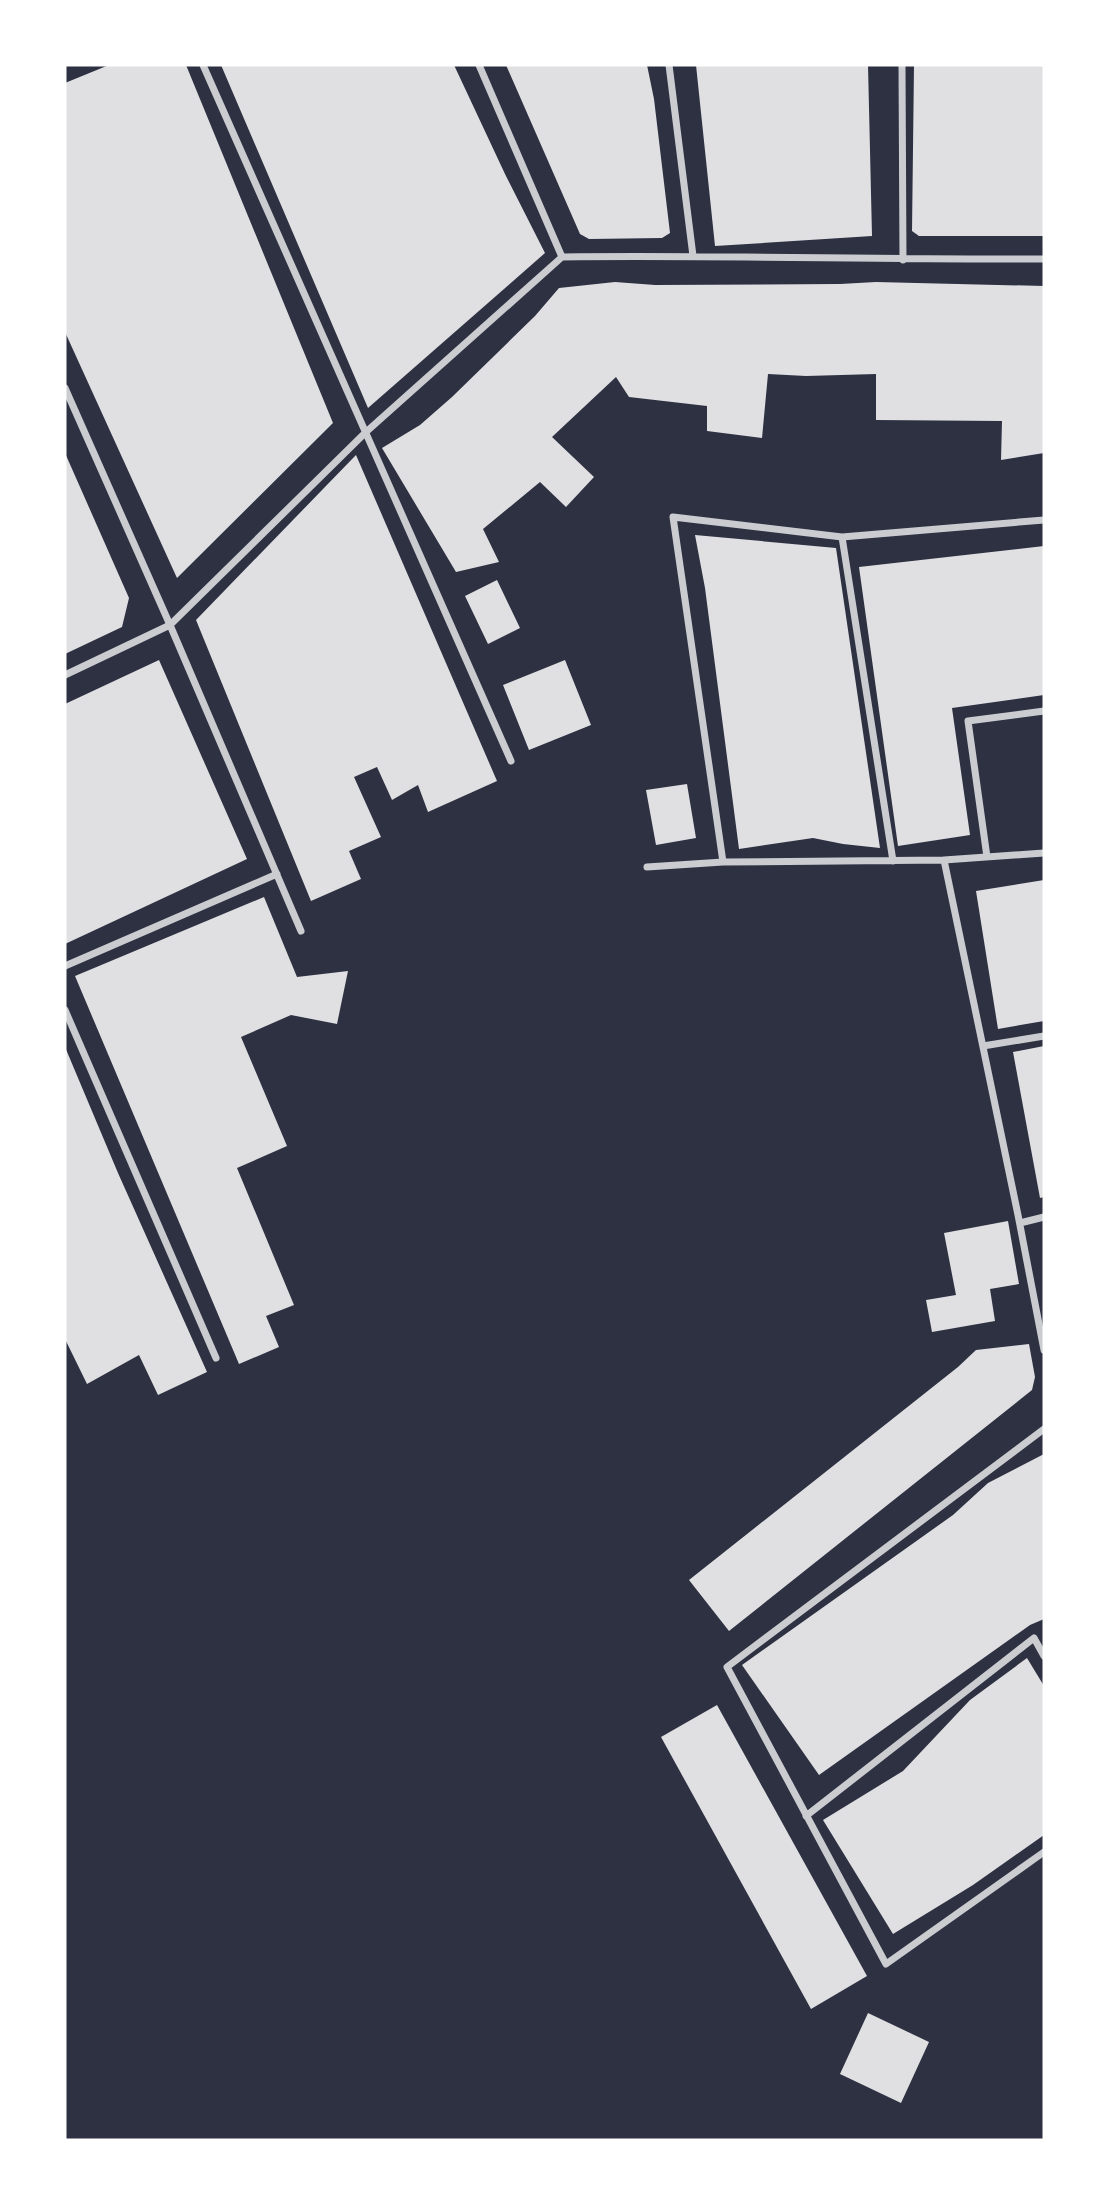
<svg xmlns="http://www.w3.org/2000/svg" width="1109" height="2205" font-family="'Public Sans',sans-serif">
<rect width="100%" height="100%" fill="#2d3142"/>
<path fill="#e0e0e3" d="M 109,65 L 186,65 L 333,423 L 177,578 L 65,332 L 65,83 Z
M 221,65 L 454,65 L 505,174 L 545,253 L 368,408 Z
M 506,65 L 647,65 L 654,99 L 670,233 L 662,238 L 589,239 L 580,234 Z
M 696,65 L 868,65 L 872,236 L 715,246 Z
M 914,65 L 1044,65 L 1044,236 L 919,236 L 912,231 Z
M 615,282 L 655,285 L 840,284 L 876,282 L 1044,286 L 1044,453 L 1001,460 L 1002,421 L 876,420 L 876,374 L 806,376 L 768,374 L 762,438 L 707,431 L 707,406 L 629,397 L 616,377 L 552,437 L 594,477 L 566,507 L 540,482 L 483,529 L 499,562 L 456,572 L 382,448 L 420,425 L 452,397 L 535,316 L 559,288 Z
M 65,453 L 129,598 L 122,627 L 65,654 Z
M 356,455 L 497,781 L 428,812 L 418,785 L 392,800 L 377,767 L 354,777 L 381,837 L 349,851 L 361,879 L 311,901 L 196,620 Z
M 695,535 L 836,548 L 880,848 L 843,844 L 813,838 L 739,849 L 705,588 Z
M 1044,546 L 1044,695 L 952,708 L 970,835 L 898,846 L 859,567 Z
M 497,580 L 520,628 L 488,644 L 465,596 Z
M 159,660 L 247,859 L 65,944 L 65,704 Z
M 565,660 L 591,725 L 529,750 L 503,685 Z
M 687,784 L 696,838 L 656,845 L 646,790 Z
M 1044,880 L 1044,1021 L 998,1029 L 976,891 Z
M 264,897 L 297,977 L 348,971 L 337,1024 L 291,1015 L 241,1037 L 287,1146 L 237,1168 L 294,1305 L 266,1316 L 279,1347 L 239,1364 L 75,976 Z
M 1044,1046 L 1044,1197 L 1040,1198 L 1013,1052 Z
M 65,1047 L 118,1173 L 207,1372 L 158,1395 L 139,1355 L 87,1384 L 65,1339 Z
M 1008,1221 L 1019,1284 L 990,1289 L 995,1321 L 932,1332 L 926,1300 L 956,1295 L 944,1233 Z
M 1029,1344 L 1035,1377 L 1032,1390 L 729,1631 L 689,1580 L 958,1367 L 976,1350 Z
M 1044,1454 L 1044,1619 L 1030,1625 L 819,1775 L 742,1665 L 953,1515 L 988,1483 Z
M 1027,1658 L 1044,1686 L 1044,1835 L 973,1885 L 893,1934 L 823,1820 L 903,1771 L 970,1700 Z
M 717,1705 L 867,1976 L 811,2009 L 661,1737 Z
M 868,2013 L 929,2042 L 901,2103 L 840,2074 Z"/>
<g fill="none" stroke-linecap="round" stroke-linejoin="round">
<path stroke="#caccd0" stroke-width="7" d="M 203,65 L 511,761
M 479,65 L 562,257
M 669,65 L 693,256
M 902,65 L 903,260
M 65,388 L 170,625 L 301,931
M 842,537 L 893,861
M 65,675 L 170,625 L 366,432 L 562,257 C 723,255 884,260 1044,259
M 987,857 L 968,721 L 1044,711
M 944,860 L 1018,1215 L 1044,1350
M 723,862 L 673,517 L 842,537 L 1044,520
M 647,867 L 723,862 L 944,860 L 1044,853
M 65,966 L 277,874
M 65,1010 L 216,1358
M 983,1046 L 1044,1036
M 1020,1223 L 1044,1217
M 1044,1429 L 727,1667 L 886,1964 L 1044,1852
M 806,1816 L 1034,1638 L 1044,1656"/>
</g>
<rect width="1109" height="2205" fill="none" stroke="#ffffff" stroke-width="133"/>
</svg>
